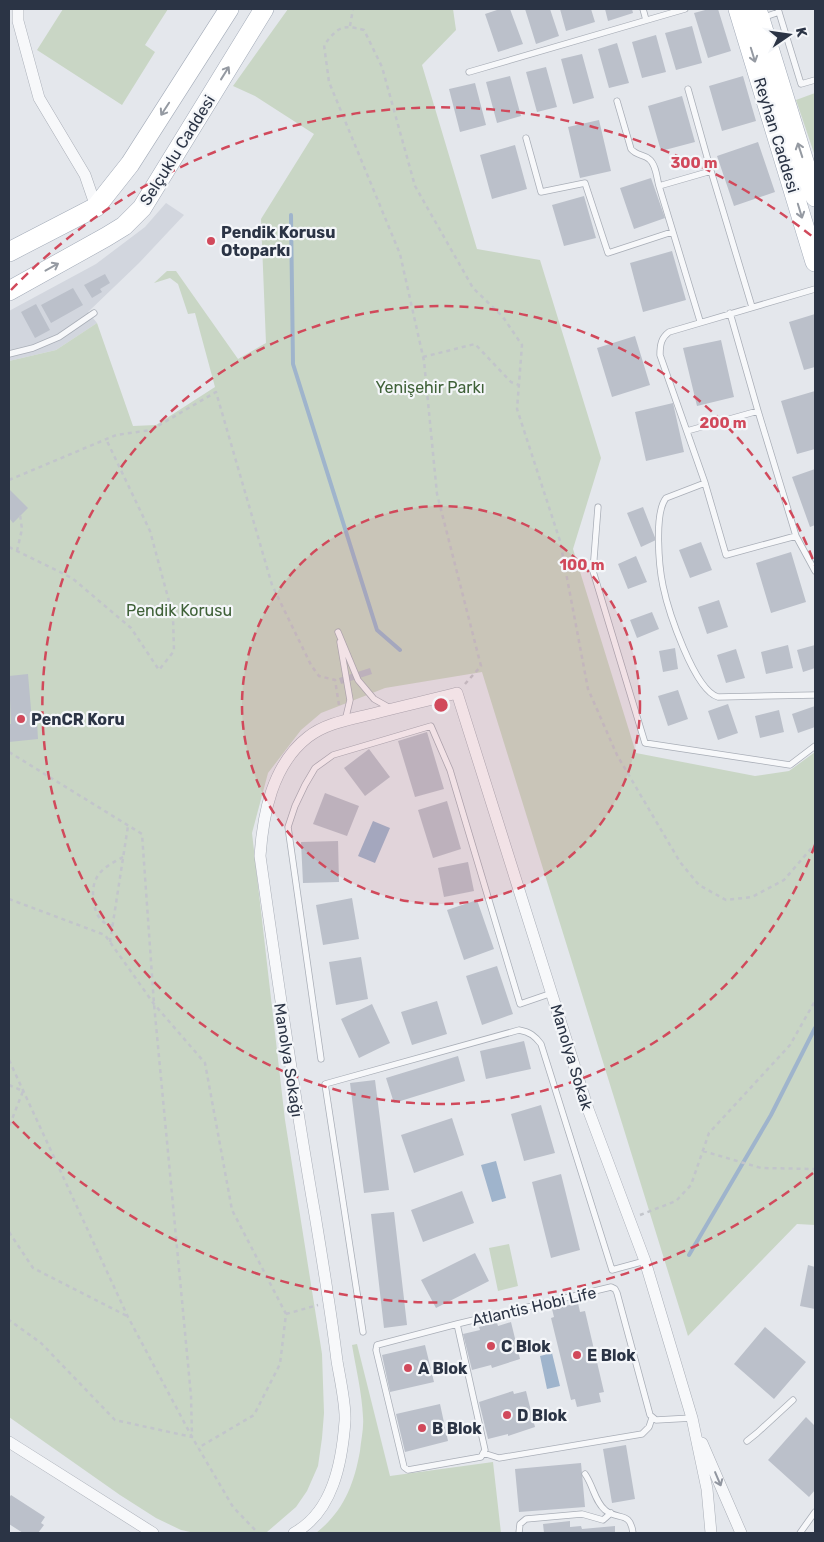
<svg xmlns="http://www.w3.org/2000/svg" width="824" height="1542" font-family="Rubik,sans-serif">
<rect width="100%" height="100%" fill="#e4e7ec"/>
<path fill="#d2d6de" d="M 166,203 L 184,215 L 139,263 L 88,312 L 97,323 L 56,350 L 9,361 L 9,311 L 96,264 L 145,227 Z"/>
<path fill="#c9d6c5" d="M 63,9 L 168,9 L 145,45 L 155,52 L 122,105 L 37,50 Z
M 288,9 L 453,9 L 456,30 L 422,65 L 477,249 L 540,260 L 601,458 L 573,549 L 636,753 L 755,776 L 789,771 L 815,752 L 815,1225 L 797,1224 L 688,1336 L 482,672 L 385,688 L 321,713 L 301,730 L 268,773 L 252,833 L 285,1120 L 322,1354 L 324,1413 L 322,1438 L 318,1466 L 307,1491 L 296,1507 L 267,1532 L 262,1533 L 195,1533 L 181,1530 L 156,1518 L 120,1495 L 9,1417 L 9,361 L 56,350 L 97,323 L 133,426 L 156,425 L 215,387 L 195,313 L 188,314 L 178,284 L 170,278 L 154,283 L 167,271 L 176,271 L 238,359 L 266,343 L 261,219 L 314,134 L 255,96 L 233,86 Z
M 815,93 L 815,156 L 796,100 Z
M 509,1244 L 518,1286 L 498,1291 L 489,1248 Z
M 357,1344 L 390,1476 L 493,1462 L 501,1533 L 316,1533 C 343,1512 354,1485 360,1451 C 361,1440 364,1428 363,1417 C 362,1393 356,1369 352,1345 Z"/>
<path fill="#9fb4cc" d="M 373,821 L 390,828 L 375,863 L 358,856 Z
M 496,1161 L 506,1198 L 492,1202 L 481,1165 Z
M 552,1353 L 560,1386 L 547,1389 L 540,1356 Z"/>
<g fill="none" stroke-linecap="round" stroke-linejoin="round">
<path stroke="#9fb4cc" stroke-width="4" d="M 291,215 L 293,364 L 377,630 L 400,650
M 689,1255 L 771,1115 L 815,1028"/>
</g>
<path fill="#bbc0ca" d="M 500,9 L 510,9 L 523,44 L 498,52 L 485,14 Z
M 525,9 L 550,9 L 559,36 L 536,44 Z
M 560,9 L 591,9 L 595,22 L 566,31 Z
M 605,9 L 632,9 L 633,13 L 608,21 Z
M 709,9 L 718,9 L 731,51 L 708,58 L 694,13 Z
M 692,26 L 702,63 L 676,70 L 665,33 Z
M 656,35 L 666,72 L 642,78 L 632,42 Z
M 617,43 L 629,83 L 609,88 L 598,49 Z
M 582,54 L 594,98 L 573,104 L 561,59 Z
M 546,67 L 557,107 L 537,112 L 526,72 Z
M 510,76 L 521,116 L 497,123 L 486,82 Z
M 743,76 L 756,121 L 722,131 L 709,86 Z
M 475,83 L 486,125 L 460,132 L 449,89 Z
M 682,96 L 695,142 L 661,151 L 648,106 Z
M 599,120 L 611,171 L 580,178 L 568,127 Z
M 758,142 L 775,192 L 734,206 L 717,156 Z
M 515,145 L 527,189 L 492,199 L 480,155 Z
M 651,178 L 665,218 L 634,229 L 620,188 Z
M 584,196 L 596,238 L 564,246 L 552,205 Z
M 672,251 L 686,300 L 643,312 L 630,263 Z
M 105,274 L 110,283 L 100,289 L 102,292 L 92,298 L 84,285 Z
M 73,288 L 83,305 L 51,323 L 41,305 Z
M 36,304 L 50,330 L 35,338 L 21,312 Z
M 815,314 L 815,367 L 804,370 L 789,322 Z
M 635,336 L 650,385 L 612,397 L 597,348 Z
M 721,340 L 734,397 L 697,406 L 683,348 Z
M 815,391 L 815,449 L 797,454 L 781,401 Z
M 673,403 L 684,452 L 646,461 L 635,412 Z
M 815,469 L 815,525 L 810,527 L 792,477 Z
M 9,489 L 28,508 L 13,523 L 9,518 Z
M 643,507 L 656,540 L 641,547 L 627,513 Z
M 701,542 L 712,570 L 690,578 L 679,550 Z
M 791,552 L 806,602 L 771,613 L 756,563 Z
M 636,556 L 647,582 L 628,589 L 618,564 Z
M 719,600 L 728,627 L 707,634 L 698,607 Z
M 652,612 L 659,629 L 637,638 L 630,620 Z
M 788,645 L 793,668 L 766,674 L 761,652 Z
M 815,645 L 815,668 L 803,672 L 797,650 Z
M 675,648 L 678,669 L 663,672 L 659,651 Z
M 736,649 L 745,678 L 726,683 L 717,655 Z
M 370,668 L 372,674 L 341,684 L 339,678 Z
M 28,674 L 32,721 L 37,721 L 38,739 L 9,742 L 9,724 L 11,724 L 9,676 Z
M 678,690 L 688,719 L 668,726 L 658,696 Z
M 728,704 L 738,733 L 718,740 L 708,711 Z
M 815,706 L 815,727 L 798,733 L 792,714 Z
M 779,710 L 784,732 L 760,738 L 755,716 Z
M 427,732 L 444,789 L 415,797 L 398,741 Z
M 369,749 L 390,777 L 365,796 L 344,768 Z
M 325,793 L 359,806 L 347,836 L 313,824 Z
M 447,801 L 461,849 L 433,858 L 418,810 Z
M 338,841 L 339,882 L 303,883 L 301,842 Z
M 468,862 L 474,891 L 444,897 L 438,868 Z
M 352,898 L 359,939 L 323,945 L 316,905 Z
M 477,900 L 494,949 L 464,960 L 447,910 Z
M 361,957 L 368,999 L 336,1005 L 329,962 Z
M 497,966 L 513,1014 L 482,1025 L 466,976 Z
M 437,1001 L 447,1034 L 412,1045 L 401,1012 Z
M 372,1004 L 390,1043 L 359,1058 L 341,1019 Z
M 524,1041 L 531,1069 L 486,1079 L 480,1051 Z
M 458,1056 L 465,1081 L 394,1103 L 386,1078 Z
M 375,1080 L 389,1190 L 364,1193 L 350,1083 Z
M 541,1105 L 555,1153 L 524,1161 L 511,1114 Z
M 452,1118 L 464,1155 L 414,1173 L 401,1135 Z
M 561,1174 L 580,1250 L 551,1258 L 532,1182 Z
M 462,1191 L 474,1223 L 423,1242 L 411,1210 Z
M 394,1212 L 407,1325 L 384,1328 L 371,1214 Z
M 475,1253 L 489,1281 L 436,1308 L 421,1280 Z
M 808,1265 L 815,1267 L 815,1309 L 800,1306 Z
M 578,1303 L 580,1312 L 585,1311 L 604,1392 L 599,1393 L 601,1402 L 577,1407 L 575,1399 L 571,1400 L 551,1318 L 554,1317 L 552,1309 Z
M 511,1322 L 520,1359 L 492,1368 L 491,1365 L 472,1370 L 463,1334 L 480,1330 L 479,1327 L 497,1323 L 498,1326 Z
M 765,1327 L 806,1362 L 774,1399 L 734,1364 Z
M 425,1345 L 434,1382 L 390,1392 L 382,1355 Z
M 513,1391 L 514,1394 L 526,1391 L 535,1427 L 508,1436 L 508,1434 L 488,1439 L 479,1402 Z
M 440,1404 L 448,1441 L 405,1452 L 396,1414 Z
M 806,1417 L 815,1426 L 815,1490 L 809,1497 L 768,1460 Z
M 626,1445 L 635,1499 L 612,1503 L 603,1449 Z
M 581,1463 L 585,1507 L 519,1512 L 515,1469 Z
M 11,1495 L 45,1517 L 41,1523 L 44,1525 L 38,1533 L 23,1533 L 9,1524 L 9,1498 Z
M 570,1521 L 570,1527 L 581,1526 L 582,1529 L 615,1526 L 615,1533 L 544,1533 L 543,1524 Z"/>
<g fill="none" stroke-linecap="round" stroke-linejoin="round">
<defs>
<path id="lane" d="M 643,9 L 646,20
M 778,9 L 801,84 L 815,80
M 762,18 L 779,12
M 469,72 L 685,9
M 688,89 L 711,171
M 617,101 L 631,149 C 637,156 643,154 649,159 C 656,164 657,179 659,186
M 526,138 L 541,192 L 585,183 L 608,253 L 672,232
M 815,289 L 669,332 C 661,338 660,345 660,355 L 705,483 L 726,555 L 796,536 L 815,571
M 730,313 L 758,411 L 796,536
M 700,321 L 659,186 L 711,171 L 752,307
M 9,354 L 33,348 L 59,337 L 94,313
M 687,431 L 758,411
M 705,483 L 666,498 C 654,513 659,567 663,586 C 668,610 694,690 718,697 L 815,695
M 598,507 L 593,571 L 645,743 L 790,765 L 815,746
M 338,632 L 358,680 L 374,699 L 390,708
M 340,642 L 350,700 L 345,721
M 321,1059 L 288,827 L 295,806 L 305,785 L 315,768 L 333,755 L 431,726 L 450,770 L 520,1004 L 552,993
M 457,1324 L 485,1450 L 481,1457 L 408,1470 L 404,1467 L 376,1350 L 377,1345 L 457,1324 L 611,1287 L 615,1289 L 617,1293 L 650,1415 L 656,1420 L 692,1418
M 363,1332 L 325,1084 L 519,1030 C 530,1032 535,1036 541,1044 L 612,1270 L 645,1261
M 747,1441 L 757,1433 L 793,1400
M 483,1453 L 499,1458 L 642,1434 L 649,1427 L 652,1418
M 585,1474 C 593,1485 595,1502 605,1510 C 618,1521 630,1510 633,1533
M 519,1533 L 520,1524 L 526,1519 L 582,1514 L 603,1520 L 611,1513
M 800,1533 L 815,1512"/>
<path id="street" d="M 18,9 L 18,21 L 39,98 L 85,175 L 96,207
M 9,1442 L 153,1533
M 702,1443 L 741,1533
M 294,1533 C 333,1512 342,1462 345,1421 C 346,1405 340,1379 337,1361 C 331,1312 323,1264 315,1215 C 294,1096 277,976 260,856 C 263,814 272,765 308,737 C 327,722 353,719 376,713 C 403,706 430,700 457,693 L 588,1109 L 645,1261 L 692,1418 L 707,1489 L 711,1533"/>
<path id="primary" d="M 738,9 L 815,262
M 757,9 L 815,197
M 9,252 L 96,207 L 130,164 L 229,9
M 9,291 L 106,237 L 124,226 L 142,208 L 264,9"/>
</defs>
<use href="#lane" stroke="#a9aeb7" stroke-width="7"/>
<use href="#street" stroke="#a9aeb7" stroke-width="12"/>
<use href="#primary" stroke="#a3abb8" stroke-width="20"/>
<path stroke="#c2c5cb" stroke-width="2.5" stroke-dasharray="4 4" stroke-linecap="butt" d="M 350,26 L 353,9
M 423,357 L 475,344 L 511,382 L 519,385
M 9,480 L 116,435 L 151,430 L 216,392 L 272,585 L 311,665 L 319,676 L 335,680 L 339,705
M 9,547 L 72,578 L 131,628 L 159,670 L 174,651 L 173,616 L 150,531 L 106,439
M 17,551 L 22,529 L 20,515
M 465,684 L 481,666 L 437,494 L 424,361 L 400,254 L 329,82 L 324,45 C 338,27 342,24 364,30 L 382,67 L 415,186 L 473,288 L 503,317 L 522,345 L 517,409 L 560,541 L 588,689 L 617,755 L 680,862 L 699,885 L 726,900 L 752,897 L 784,880 L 815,844
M 9,752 L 142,834 L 154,1004 L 191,1396 L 192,1437 L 115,1420 L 41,1343 L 9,1320
M 9,899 L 105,935 L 154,1004 L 205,1063 L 232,1210 L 286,1314 L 280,1364 L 254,1415 L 198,1448
M 113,926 C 110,925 107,925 105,923 C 93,916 90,891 96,879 C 101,868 114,862 123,857
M 110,942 L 128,826
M 9,1060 L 128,1317 L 192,1437 L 233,1507 L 258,1533
M 9,1085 L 23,1091 L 9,1127
M 703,1151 L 761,1168 L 814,1169 L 815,1170
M 640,1215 L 676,1201 L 691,1185 L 709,1133 L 790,1045 L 815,1001
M 9,1232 L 33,1268 L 127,1316
M 286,1314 L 318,1305"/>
<use href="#lane" stroke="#f7f8fa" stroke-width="5.5"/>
<use href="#street" stroke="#f7f8fa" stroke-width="11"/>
<use href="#primary" stroke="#fff" stroke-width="19"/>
</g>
<defs><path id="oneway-shaft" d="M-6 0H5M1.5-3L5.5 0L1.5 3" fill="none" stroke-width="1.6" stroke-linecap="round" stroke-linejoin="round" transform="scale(1.25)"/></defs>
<g stroke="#959aa2">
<use href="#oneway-shaft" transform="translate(753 55) rotate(73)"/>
<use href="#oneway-shaft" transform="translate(225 73) rotate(-58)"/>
<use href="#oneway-shaft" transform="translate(165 109) rotate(123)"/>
<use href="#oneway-shaft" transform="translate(800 150) rotate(-108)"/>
<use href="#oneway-shaft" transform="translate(800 211) rotate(73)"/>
<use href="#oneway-shaft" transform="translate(52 267) rotate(-29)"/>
</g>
<use stroke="#9196a0" href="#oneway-shaft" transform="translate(718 1479) rotate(67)"/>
<circle cx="441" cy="705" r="199" fill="#d1495b" fill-opacity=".12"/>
<g fill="none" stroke="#d1495b" stroke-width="2.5" stroke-dasharray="9 6">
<circle cx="441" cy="705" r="199"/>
<path d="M815 845A399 399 0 1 1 815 565"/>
<path d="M813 1173A598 598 0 0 1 11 1120M11 290A598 598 0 0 1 813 237"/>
</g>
<g fill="#d1495b" stroke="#f4f6f9" stroke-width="2">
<circle cx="211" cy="241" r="5"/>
<circle cx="21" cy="719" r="5"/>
<circle cx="491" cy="1346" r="5"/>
<circle cx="577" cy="1355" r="5"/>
<circle cx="408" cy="1368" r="5"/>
<circle cx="507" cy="1415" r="5"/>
<circle cx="422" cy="1428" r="5"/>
</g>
<g text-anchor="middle" stroke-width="4.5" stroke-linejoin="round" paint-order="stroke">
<g font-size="16" fill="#2b3445" stroke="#f4f6f9">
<text transform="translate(777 135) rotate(73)" y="6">Reyhan Caddesi</text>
<text transform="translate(177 150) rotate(-58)" y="6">Selçuklu Caddesi</text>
<text transform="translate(572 1057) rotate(73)" y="6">Manolya Sokak</text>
<text transform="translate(289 1060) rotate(81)" y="6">Manolya Sokağı</text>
<text transform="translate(534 1306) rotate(-13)" y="6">Atlantis Hobi Life</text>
</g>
<g font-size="16" font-weight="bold" fill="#2b3445" stroke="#f4f6f9" text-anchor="start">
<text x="221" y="238">Pendik Korusu<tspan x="221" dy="18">Otoparkı</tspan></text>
<text x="31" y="725">PenCR Koru</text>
<text x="501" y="1352">C Blok</text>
<text x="587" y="1361">E Blok</text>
<text x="418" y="1374">A Blok</text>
<text x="517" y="1421">D Blok</text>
<text x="432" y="1434">B Blok</text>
</g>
<g font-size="16" fill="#3f6138" stroke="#f4f6f9">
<text x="430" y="393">Yenişehir Parkı</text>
<text x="179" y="616">Pendik Korusu</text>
</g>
</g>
<circle cx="441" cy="705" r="8" fill="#d1495b" stroke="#f4f6f9" stroke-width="2.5"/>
<g font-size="15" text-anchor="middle" font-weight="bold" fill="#d1495b" stroke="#f4f6f9" stroke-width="4.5" stroke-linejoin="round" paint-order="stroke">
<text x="694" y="168">300 m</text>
<text x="723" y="428">200 m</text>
<text x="582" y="570">100 m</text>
</g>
<rect width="824" height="1542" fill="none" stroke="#2b3445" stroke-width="20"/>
<g transform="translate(789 35) rotate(77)" stroke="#f4f6f9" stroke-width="4" paint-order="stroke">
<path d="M0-4L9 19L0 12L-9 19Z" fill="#2b3445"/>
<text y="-8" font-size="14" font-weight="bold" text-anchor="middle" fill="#2b3445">K</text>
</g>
</svg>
